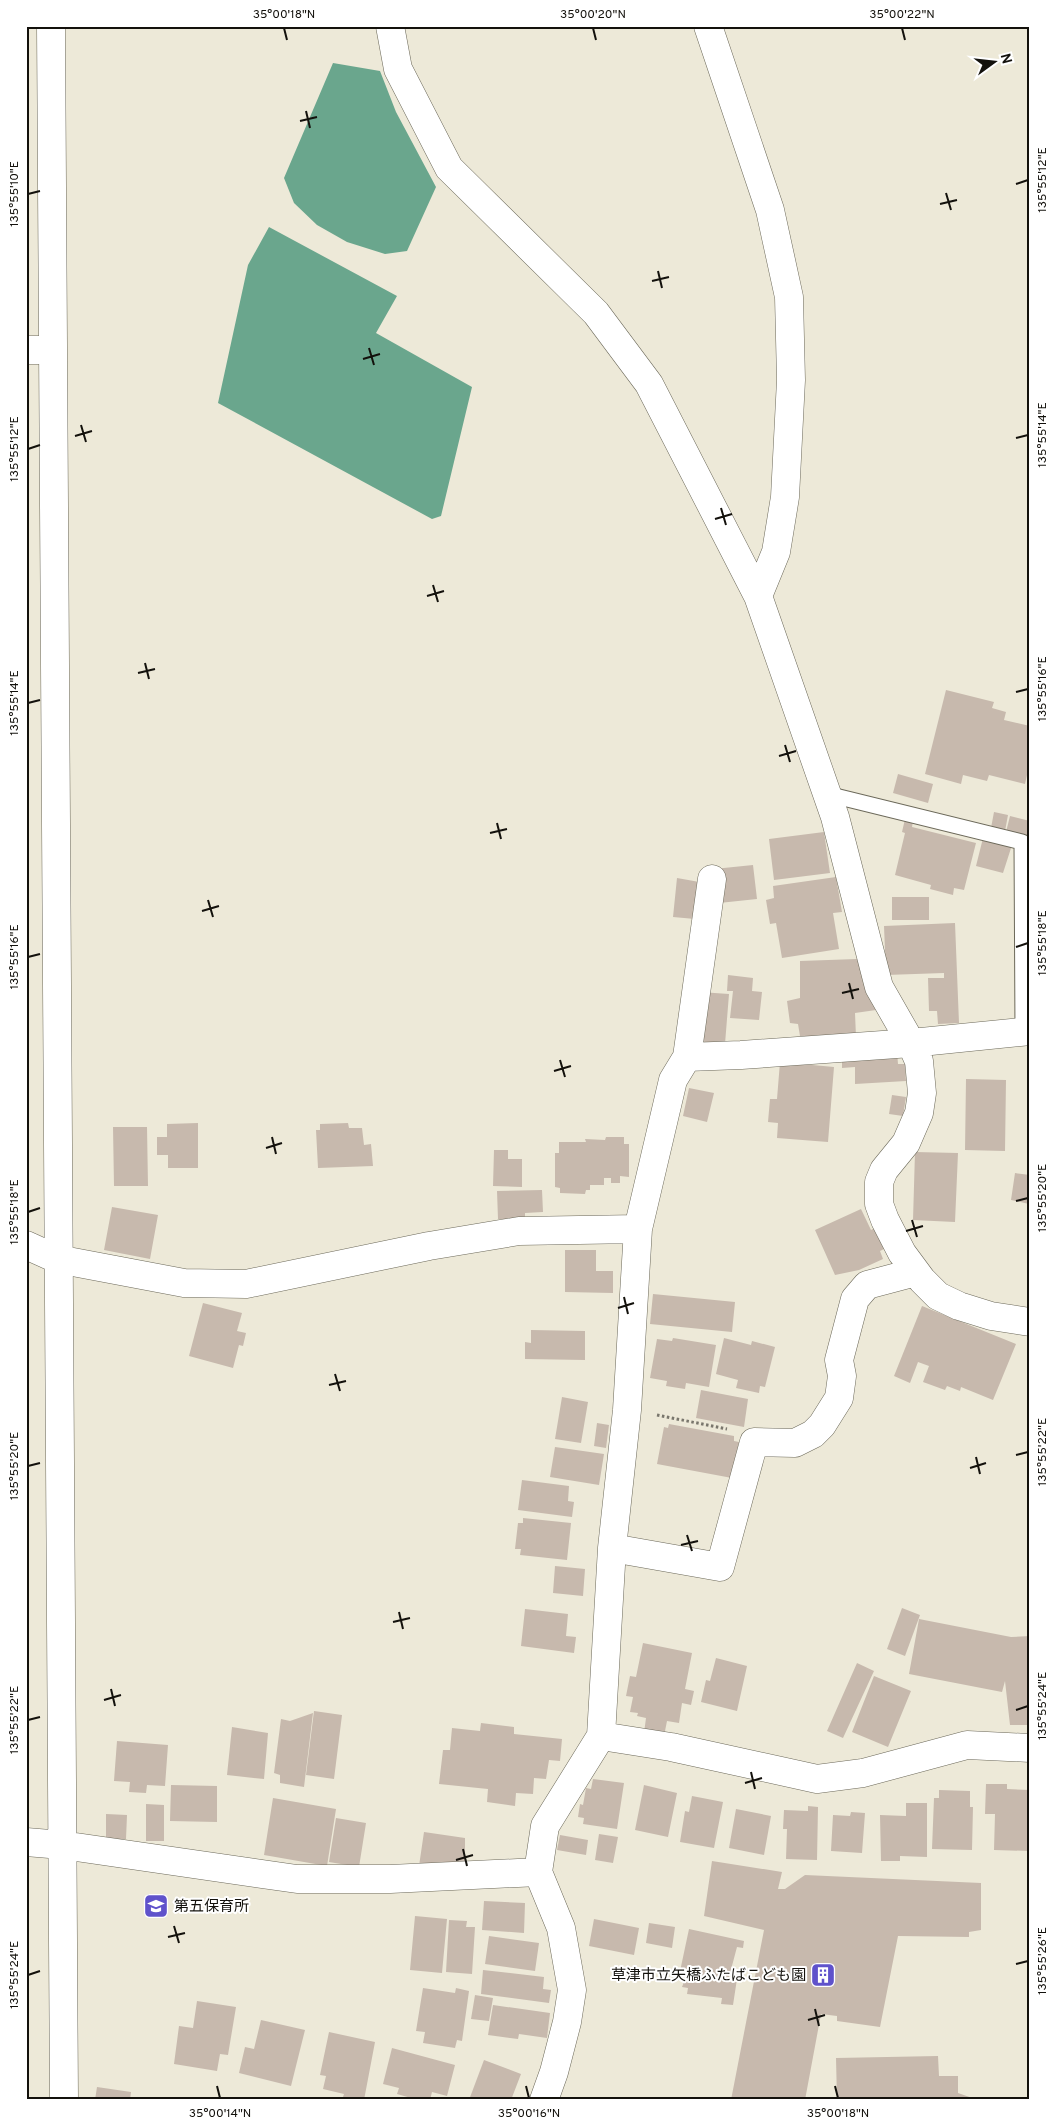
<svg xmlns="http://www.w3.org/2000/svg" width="1056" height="2126" font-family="Overpass,'Noto Sans JP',sans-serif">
<rect width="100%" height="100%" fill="#ede9d8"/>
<path fill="#6aa68d" d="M 333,63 L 380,71 L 396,112 L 436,187 L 407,251 L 385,254 L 347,242 L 317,225 L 294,203 L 284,178 Z
M 269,227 L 397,296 L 376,333 L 472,387 L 441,516 L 432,519 L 218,403 L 248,265 Z"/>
<path fill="#c7b9ad" d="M 946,690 L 994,702 L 992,708 L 1006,712 L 1004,720 L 1030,726 L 1030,775 L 1027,775 L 1025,784 L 989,775 L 987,781 L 963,775 L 961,784 L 925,774 Z
M 898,774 L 933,784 L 928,803 L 893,793 Z
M 994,812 L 1008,815 L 1005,831 L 991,828 Z
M 1010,816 L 1030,821 L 1030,838 L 1006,832 Z
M 905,819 L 913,821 L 912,827 L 976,843 L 964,890 L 954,888 L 953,895 L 930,889 L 931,885 L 895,875 L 905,833 L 902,832 Z
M 824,832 L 830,873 L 774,880 L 769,839 Z
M 983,838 L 1012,845 L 1003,873 L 976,866 Z
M 753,865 L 757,899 L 719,903 L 714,869 Z
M 836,877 L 842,912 L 833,913 L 839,949 L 782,958 L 776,923 L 770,924 L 766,900 L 774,898 L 773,886 Z
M 677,878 L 705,883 L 695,919 L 673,917 Z
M 892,897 L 929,897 L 929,920 L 892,920 Z
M 955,923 L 959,1023 L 938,1024 L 937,1011 L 929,1011 L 928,978 L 944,978 L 944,973 L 886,975 L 884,926 Z
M 857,959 L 876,1010 L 855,1013 L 856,1037 L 800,1036 L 798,1024 L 790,1023 L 787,1001 L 800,998 L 800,961 Z
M 728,975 L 753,978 L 752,991 L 762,992 L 759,1020 L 730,1018 L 733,991 L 727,991 Z
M 700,992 L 729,994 L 725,1044 L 696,1041 Z
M 897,1052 L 898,1064 L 905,1064 L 906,1081 L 855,1084 L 855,1067 L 842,1068 L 842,1055 Z
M 780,1062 L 834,1067 L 828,1142 L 777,1138 L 778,1123 L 768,1122 L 770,1099 L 777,1099 Z
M 966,1079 L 1006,1080 L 1005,1151 L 965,1150 Z
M 689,1088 L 714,1093 L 707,1122 L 683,1116 Z
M 892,1095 L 906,1097 L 903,1116 L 889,1114 Z
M 198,1123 L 198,1168 L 168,1168 L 168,1155 L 157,1155 L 157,1137 L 167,1137 L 167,1124 Z
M 348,1123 L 349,1128 L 362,1128 L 364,1145 L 371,1144 L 373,1166 L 318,1168 L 316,1130 L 320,1130 L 320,1124 Z
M 113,1127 L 147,1127 L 148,1186 L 114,1186 Z
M 606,1137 L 624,1137 L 624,1144 L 629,1144 L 629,1177 L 620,1176 L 620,1183 L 611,1183 L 611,1178 L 604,1178 L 604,1185 L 590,1185 L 590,1190 L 586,1190 L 585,1194 L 560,1193 L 560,1188 L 555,1187 L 555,1153 L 559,1153 L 559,1142 L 586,1142 L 585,1139 L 605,1140 Z
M 494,1150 L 508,1150 L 508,1159 L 522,1159 L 522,1187 L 493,1186 Z
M 915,1152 L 958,1153 L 955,1222 L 913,1220 Z
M 1015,1173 L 1030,1175 L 1029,1204 L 1011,1200 Z
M 542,1190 L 543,1212 L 525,1213 L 525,1219 L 498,1219 L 497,1191 Z
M 112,1207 L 158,1215 L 150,1259 L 104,1250 Z
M 861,1209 L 871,1230 L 875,1228 L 884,1249 L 880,1251 L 883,1259 L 859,1270 L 835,1275 L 815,1230 Z
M 565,1250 L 596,1250 L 596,1271 L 613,1271 L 613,1293 L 565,1292 Z
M 653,1294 L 735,1302 L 732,1332 L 650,1324 Z
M 203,1303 L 242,1313 L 237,1331 L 246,1333 L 243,1346 L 239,1345 L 233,1368 L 189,1356 Z
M 922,1306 L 1016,1344 L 993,1400 L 961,1387 L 960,1391 L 947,1386 L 945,1390 L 923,1382 L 929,1366 L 918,1362 L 910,1383 L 894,1376 Z
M 531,1330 L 585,1331 L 585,1360 L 525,1359 L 525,1342 L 531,1343 Z
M 673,1338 L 716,1345 L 709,1387 L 686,1383 L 685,1389 L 666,1386 L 667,1381 L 650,1378 L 657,1339 L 672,1341 Z
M 724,1338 L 751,1345 L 752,1341 L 775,1347 L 765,1387 L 760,1386 L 759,1393 L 736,1388 L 738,1380 L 716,1374 Z
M 701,1390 L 748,1399 L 744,1427 L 696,1418 Z
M 562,1397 L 588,1402 L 581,1443 L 555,1439 Z
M 597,1423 L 609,1425 L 606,1448 L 594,1446 Z
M 669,1424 L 734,1436 L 734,1441 L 739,1442 L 732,1478 L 657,1464 L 664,1427 L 668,1428 Z
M 555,1447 L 604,1454 L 599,1485 L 550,1477 Z
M 522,1480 L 569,1486 L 568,1501 L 574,1502 L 572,1517 L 518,1510 Z
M 523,1518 L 571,1523 L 567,1560 L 520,1555 L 521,1549 L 515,1549 L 518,1523 L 523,1523 Z
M 555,1566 L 585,1569 L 583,1596 L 553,1593 Z
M 902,1608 L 920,1615 L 905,1656 L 887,1649 Z
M 525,1609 L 568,1614 L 566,1636 L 576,1637 L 574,1653 L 521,1646 Z
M 919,1619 L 1011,1637 L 1030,1636 L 1030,1725 L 1010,1725 L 1005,1681 L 1002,1692 L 909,1674 Z
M 643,1643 L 692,1653 L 685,1689 L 694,1691 L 691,1705 L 682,1703 L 679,1723 L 667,1721 L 664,1736 L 644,1733 L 646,1718 L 637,1716 L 638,1713 L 630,1712 L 633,1697 L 626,1696 L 630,1676 L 636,1677 Z
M 716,1658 L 747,1666 L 737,1711 L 701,1702 L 706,1680 L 710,1681 Z
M 857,1663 L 874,1671 L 843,1738 L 827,1731 Z
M 874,1676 L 911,1691 L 888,1747 L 852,1732 Z
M 314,1711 L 342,1715 L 334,1779 L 306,1775 Z
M 313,1713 L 304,1787 L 280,1783 L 280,1775 L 274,1773 L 281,1719 L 290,1721 Z
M 481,1723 L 514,1727 L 514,1734 L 562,1739 L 560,1761 L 549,1760 L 546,1779 L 534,1778 L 533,1794 L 516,1793 L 515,1806 L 487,1802 L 488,1789 L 439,1784 L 443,1750 L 450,1750 L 452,1728 L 480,1731 Z
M 232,1727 L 268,1733 L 264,1779 L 227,1775 Z
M 117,1741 L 168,1745 L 165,1786 L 147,1785 L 146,1793 L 129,1792 L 130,1782 L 114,1781 Z
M 593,1779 L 624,1783 L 617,1829 L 583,1824 L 584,1818 L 578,1817 L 580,1804 L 583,1805 L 586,1788 L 591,1789 Z
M 986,1784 L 1007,1784 L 1007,1789 L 1030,1790 L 1030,1851 L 994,1850 L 995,1814 L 985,1814 Z
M 171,1785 L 217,1786 L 217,1822 L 170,1821 Z
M 644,1785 L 677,1793 L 668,1837 L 635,1830 Z
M 939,1790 L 970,1791 L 970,1807 L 973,1807 L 972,1850 L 932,1849 L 934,1798 L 939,1798 Z
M 692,1796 L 723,1802 L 714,1848 L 680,1842 L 685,1811 L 689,1812 Z
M 273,1798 L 336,1809 L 327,1866 L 264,1855 Z
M 906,1803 L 927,1803 L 927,1857 L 900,1856 L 900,1861 L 881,1861 L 880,1815 L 906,1816 Z
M 146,1804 L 164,1805 L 164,1841 L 146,1841 Z
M 808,1806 L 818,1807 L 817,1860 L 786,1859 L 787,1829 L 783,1829 L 784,1810 L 808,1811 Z
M 736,1809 L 771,1816 L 764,1855 L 729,1848 Z
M 851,1812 L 865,1813 L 862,1853 L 831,1851 L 833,1815 L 850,1816 Z
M 106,1814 L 127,1815 L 126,1839 L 106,1839 Z
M 336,1818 L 366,1823 L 359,1867 L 329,1862 Z
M 424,1832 L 465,1838 L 465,1866 L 419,1866 Z
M 599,1834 L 618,1837 L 613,1863 L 595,1860 Z
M 560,1835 L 588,1840 L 586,1855 L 557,1850 Z
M 712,1861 L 782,1872 L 778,1889 L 785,1889 L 805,1875 L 981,1883 L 981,1930 L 969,1932 L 969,1937 L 898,1936 L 880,2027 L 837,2021 L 837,2016 L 821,2014 L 805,2100 L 731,2100 L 764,1930 L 704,1916 Z
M 484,1901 L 525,1903 L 524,1933 L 482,1930 Z
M 415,1916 L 447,1919 L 442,1973 L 410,1970 Z
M 594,1919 L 639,1928 L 634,1955 L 589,1946 Z
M 449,1920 L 467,1921 L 466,1927 L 475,1927 L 472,1974 L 446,1972 Z
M 649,1923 L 675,1927 L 672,1948 L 646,1943 Z
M 689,1929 L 744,1941 L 743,1948 L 737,1947 L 729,1977 L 737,1979 L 733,2005 L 721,2004 L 722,1998 L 687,1994 L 688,1988 L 682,1987 L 686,1977 L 679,1976 Z
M 489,1936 L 539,1943 L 535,1971 L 485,1964 Z
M 483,1970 L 544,1977 L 543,1989 L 551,1990 L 549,2003 L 481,1994 Z
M 423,1988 L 455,1993 L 456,1988 L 469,1991 L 462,2041 L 457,2040 L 455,2048 L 423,2043 L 425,2032 L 416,2031 Z
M 475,1995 L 493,1998 L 489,2021 L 471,2019 Z
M 197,2001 L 236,2007 L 228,2055 L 220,2054 L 217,2071 L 174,2064 L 179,2026 L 193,2028 Z
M 493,2005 L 550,2013 L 547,2038 L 519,2034 L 518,2039 L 488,2035 Z
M 261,2020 L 305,2030 L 291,2086 L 239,2073 L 245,2047 L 254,2049 Z
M 329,2032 L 375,2042 L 364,2100 L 343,2097 L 344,2094 L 323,2089 L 326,2076 L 320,2075 Z
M 392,2048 L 455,2065 L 447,2096 L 432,2092 L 430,2100 L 418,2100 L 397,2094 L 399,2088 L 383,2084 Z
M 938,2056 L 939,2076 L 958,2076 L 958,2093 L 978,2100 L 837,2100 L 836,2058 Z
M 484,2060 L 521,2074 L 511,2100 L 469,2100 Z
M 97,2087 L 131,2092 L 130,2100 L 95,2100 Z"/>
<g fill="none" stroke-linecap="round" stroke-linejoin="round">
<defs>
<path id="lane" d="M 827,794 L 1022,842 L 1023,1031"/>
<path id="street" d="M 51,26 L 64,2100
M 390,26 L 398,69 L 449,168 L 596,313 L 649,384 L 758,596 L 835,817 L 879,987 L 911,1043 L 919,1061 L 922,1093 L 919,1113 L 906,1143 L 884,1170 L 879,1182 L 879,1204 L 885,1220 L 902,1253 L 922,1280 L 938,1296 L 959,1306 L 991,1316 L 1030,1322
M 708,26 L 770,210 L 789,297 L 791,380 L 785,497 L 776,552 L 758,596
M 26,350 L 53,350
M 687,1057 L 712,879
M 26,1245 L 57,1259 L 184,1283 L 246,1284 L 429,1246 L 519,1231 L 638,1229
M 612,1548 L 720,1567 L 754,1442 L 795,1443 L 813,1434 L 822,1425 L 839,1398 L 842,1376 L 839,1360 L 855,1299 L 867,1285 L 916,1272
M 601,1736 L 671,1747 L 817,1779 L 863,1773 L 967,1745 L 1030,1748
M 26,1842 L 62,1845 L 297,1879 L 390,1879 L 538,1872
M 544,2100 L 554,2072 L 567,2022 L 572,1990 L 561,1928 L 538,1872 L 545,1826 L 601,1736 L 612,1548 L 627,1410 L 638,1229 L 673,1080 L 687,1057 L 741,1055 L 911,1043 L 1030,1031"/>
</defs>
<use href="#lane" stroke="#6c695a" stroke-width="17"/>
<use href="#street" stroke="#6c695a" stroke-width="29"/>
<path stroke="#79766c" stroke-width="3" stroke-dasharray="2.5 2.5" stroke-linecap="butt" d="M 657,1415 L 727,1429"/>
<use href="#lane" stroke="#fff" stroke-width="15"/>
<use href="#street" stroke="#fff" stroke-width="28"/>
</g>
<path fill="none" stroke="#13110c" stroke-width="2" d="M 284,28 L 287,40M 593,28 L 596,40M 902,28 L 905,40M 306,111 L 310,128M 300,121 L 317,117M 1016,184 L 1028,180M 946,193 L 951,210M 28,194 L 40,191M 940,204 L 957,200M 658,271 L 662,288M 652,281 L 669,277M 369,348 L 374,365M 363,359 L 380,354M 81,425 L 86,442M 75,436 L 92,431M 1016,438 L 1028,435M 28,449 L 40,445M 721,508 L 726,525M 715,519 L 732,514M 433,585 L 438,602M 427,596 L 444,591M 145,663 L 149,679M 138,673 L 155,669M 1016,692 L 1028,689M 28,703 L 40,700M 785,745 L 790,762M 779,756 L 796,751M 497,823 L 501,839M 490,833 L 507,829M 208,900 L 213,917M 202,911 L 219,906M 1016,947 L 1028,943M 28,957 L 40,954M 849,983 L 853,999M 842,993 L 859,989M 560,1060 L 565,1077M 554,1071 L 571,1066M 272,1137 L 276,1154M 266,1148 L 282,1143M 1016,1201 L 1028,1198M 28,1212 L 40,1208M 912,1220 L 917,1237M 906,1231 L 923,1226M 624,1297 L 628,1314M 618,1308 L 634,1303M 335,1374 L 340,1391M 329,1385 L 346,1381M 1016,1455 L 1028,1452M 976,1457 L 980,1474M 28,1466 L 40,1463M 970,1468 L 986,1463M 687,1535 L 692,1551M 681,1545 L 698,1541M 399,1612 L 403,1629M 393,1622 L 410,1618M 111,1689 L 115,1706M 104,1700 L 121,1695M 1016,1710 L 1028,1706M 28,1720 L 40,1717M 751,1772 L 755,1789M 745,1783 L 762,1778M 463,1849 L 467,1866M 456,1860 L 473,1855M 174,1926 L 179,1943M 168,1937 L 185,1933M 1016,1964 L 1028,1961M 28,1975 L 40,1971M 815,2009 L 819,2026M 808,2020 L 825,2015M 217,2086 L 220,2098M 526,2086 L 529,2098M 835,2086 L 838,2098"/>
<defs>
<symbol id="school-square" viewBox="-11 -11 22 22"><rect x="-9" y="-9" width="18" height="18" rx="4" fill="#5f52cb" stroke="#fff"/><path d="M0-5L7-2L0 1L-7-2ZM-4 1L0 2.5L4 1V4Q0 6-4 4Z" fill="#fff"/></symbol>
<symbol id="building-square" viewBox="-11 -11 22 22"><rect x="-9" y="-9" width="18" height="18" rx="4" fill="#5f52cb" stroke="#fff"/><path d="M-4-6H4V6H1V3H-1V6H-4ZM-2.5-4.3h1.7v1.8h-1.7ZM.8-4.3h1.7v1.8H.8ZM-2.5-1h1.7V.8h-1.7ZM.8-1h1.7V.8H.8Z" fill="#fff"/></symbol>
</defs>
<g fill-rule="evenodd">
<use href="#school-square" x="142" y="1892" width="28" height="28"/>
<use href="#building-square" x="809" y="1961" width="28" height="28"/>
</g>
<g text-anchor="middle" stroke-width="4" stroke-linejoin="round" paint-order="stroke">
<g font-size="15" fill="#13110c" stroke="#fff" text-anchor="start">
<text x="174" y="1911">第五保育所</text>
<text x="806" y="1980" text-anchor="end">草津市立矢橋ふたばこども園</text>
</g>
</g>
<rect width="1056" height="2126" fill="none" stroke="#ffffff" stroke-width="55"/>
<g transform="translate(994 62) rotate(75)" stroke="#ffffff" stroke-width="4" paint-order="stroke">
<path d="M0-4L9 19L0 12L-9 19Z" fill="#13110c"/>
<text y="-8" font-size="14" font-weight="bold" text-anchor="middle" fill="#13110c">N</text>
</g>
<rect x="28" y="28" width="1000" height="2070" fill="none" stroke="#13110c" stroke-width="2"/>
<g font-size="12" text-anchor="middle" fill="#13110c">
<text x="284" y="18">35°00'18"N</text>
<text x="593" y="18">35°00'20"N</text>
<text x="902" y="18">35°00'22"N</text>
<text transform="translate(1042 180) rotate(-90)" y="4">135°55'12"E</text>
<text transform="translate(14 194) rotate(-90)" y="4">135°55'10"E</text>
<text transform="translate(1042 435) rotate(-90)" y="4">135°55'14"E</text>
<text transform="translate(14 449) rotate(-90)" y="4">135°55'12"E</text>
<text transform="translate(1042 689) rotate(-90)" y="4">135°55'16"E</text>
<text transform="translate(14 703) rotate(-90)" y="4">135°55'14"E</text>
<text transform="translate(1042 943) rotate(-90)" y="4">135°55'18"E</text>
<text transform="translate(14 957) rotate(-90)" y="4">135°55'16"E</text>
<text transform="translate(1042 1198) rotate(-90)" y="4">135°55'20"E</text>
<text transform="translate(14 1212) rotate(-90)" y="4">135°55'18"E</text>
<text transform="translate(1042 1452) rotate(-90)" y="4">135°55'22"E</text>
<text transform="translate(14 1466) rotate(-90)" y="4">135°55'20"E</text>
<text transform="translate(1042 1706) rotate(-90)" y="4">135°55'24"E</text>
<text transform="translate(14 1720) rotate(-90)" y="4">135°55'22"E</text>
<text transform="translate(1042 1961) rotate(-90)" y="4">135°55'26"E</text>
<text transform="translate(14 1975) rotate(-90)" y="4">135°55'24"E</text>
<text x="220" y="2117">35°00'14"N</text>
<text x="529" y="2117">35°00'16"N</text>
<text x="838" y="2117">35°00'18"N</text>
</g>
</svg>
